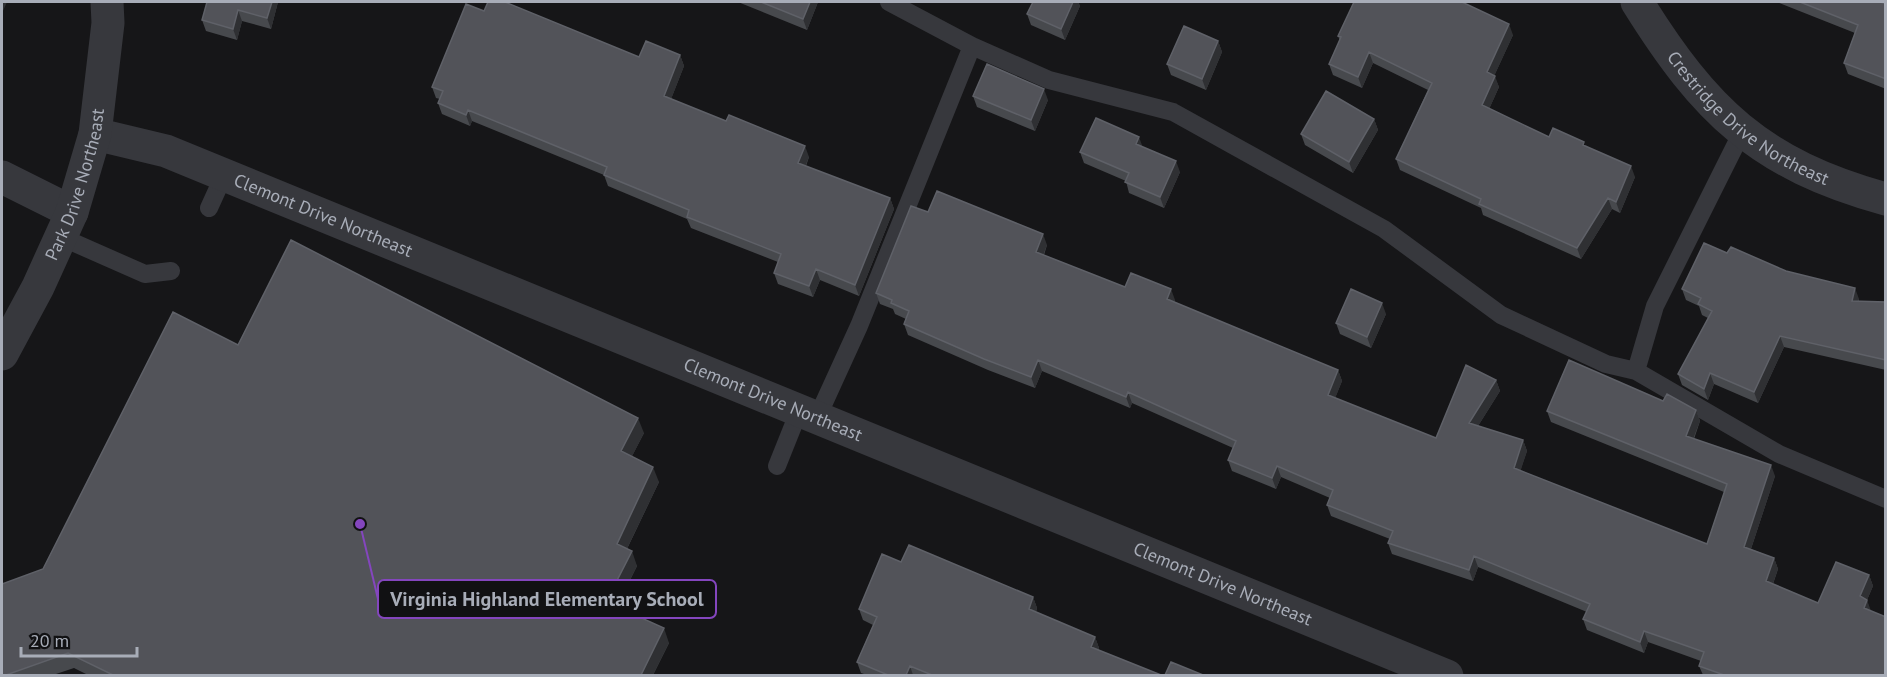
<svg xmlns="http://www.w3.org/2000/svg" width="1887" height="677" font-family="'PT Sans',sans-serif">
<rect width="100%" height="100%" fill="#161618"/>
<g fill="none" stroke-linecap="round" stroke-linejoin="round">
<path stroke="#37383d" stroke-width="18" d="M 972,46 L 1049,80 L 1173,112 L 1384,229 L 1501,315 L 1606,364 L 1636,371 L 1779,454 L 1886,499
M 209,208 L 224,175
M 61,237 L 145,274 L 171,271
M 1636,371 L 1655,306 L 1742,132
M 817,418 L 859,326 L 972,46 L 889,2
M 777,466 L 799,411"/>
<g stroke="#37383d" stroke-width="33">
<path id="s1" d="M 1637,2 C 1705,111 1759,164 1886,199"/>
<path id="s2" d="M 95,134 L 166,151 L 1447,676"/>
<path d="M 2,177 L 72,212"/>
<path id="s3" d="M 2,354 L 38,287 L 72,212 L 95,134 L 108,23 L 107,2"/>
</g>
</g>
<path fill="#47494d" d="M 207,2 L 278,2 L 271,29 L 242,21 L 237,40 L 206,31 L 202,20 Z
M 738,2 L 818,2 L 807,30 Z
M 1033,2 L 1078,2 L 1080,6 L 1065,40 L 1031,25 L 1027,14 Z
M 1777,2 L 1880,2 L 1886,4 L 1886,89 L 1848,74 L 1844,63 L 1855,33 Z
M 484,11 L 639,57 L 680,55 L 684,66 L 671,99 L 809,157 L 806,166 L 890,198 L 894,209 L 859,296 L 820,280 L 813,297 L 778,284 L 774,273 L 778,262 L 691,228 L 687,219 L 608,186 L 604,175 L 472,121 L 470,126 L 442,114 L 438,103 L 440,99 L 436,98 L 432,87 Z
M 1513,35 L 1494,76 L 1499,87 L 1489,109 L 1549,137 L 1585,146 L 1635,177 L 1620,213 L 1612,209 L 1581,259 L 1483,215 L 1481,208 L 1400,170 L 1396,159 L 1428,90 L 1373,63 L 1362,88 L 1333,75 L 1329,64 L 1340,41 L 1338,36 Z
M 1218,41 L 1222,52 L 1206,90 L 1171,75 L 1167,64 Z
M 973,96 L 1048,100 L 1035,131 L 977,107 Z
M 1374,119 L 1378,130 L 1353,173 L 1305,145 L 1301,134 Z
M 1080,152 L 1180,172 L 1164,208 L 1129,193 L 1126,181 L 1084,163 Z
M 928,212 L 1047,245 L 1044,255 L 1125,287 L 1175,300 L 1174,302 L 1338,370 L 1342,381 L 1335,398 L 1436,438 L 1496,380 L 1500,391 L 1478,426 L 1523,440 L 1527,451 L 1520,471 L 1707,544 L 1724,492 L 1551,422 L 1547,411 L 1663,401 L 1696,410 L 1700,421 L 1694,439 L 1775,476 L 1751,549 L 1774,558 L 1778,569 L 1773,584 L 1818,603 L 1869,575 L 1873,586 L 1867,600 L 1886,675 L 1703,675 L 1699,666 L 1701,661 L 1648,642 L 1644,653 L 1587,630 L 1583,619 L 1587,612 L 1478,567 L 1473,581 L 1392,554 L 1388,543 L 1390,539 L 1331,516 L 1327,505 L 1330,498 L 1281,477 L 1276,489 L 1232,471 L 1228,460 L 1233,448 L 1132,403 L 1130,408 L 1042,371 L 1035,388 L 988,370 L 908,335 L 904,324 L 906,319 L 895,314 L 893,309 L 880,304 L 876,293 Z
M 1727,253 L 1786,271 L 1859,299 L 1859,301 L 1886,302 L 1886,370 L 1784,347 L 1758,403 L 1714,384 L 1708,400 L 1682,385 L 1678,374 L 1708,318 L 1702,315 L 1699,306 L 1686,300 L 1682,289 Z
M 1386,314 L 1371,348 L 1340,334 L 1336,323 Z
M 238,345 L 644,433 L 632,456 L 659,482 L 627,549 L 637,566 L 617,606 L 669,643 L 653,675 L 88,675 L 74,668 L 53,675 L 2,675 Z
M 901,562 L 1033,597 L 1037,608 L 1036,612 L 1095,637 L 1099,648 L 1098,650 L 1161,675 L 867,675 L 861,673 L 857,662 L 873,625 L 863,620 L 859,609 Z"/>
<path fill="#2f3033" d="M 2,2 L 7,2 L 2,13 Z
M 272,2 L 278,2 L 271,29 L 267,18 Z
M 810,2 L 818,2 L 807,30 L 803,19 Z
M 1073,2 L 1078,2 L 1080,6 L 1065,40 L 1061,29 Z
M 238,10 L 242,21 L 237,40 L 233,29 Z
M 1509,24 L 1513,35 L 1491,83 L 1487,72 Z
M 1218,41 L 1222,52 L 1206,90 L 1202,79 Z
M 1369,52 L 1373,63 L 1362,88 L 1358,77 Z
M 680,55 L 684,66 L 668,107 L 664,96 Z
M 1495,76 L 1499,87 L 1486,116 L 1482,105 Z
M 1044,89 L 1048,100 L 1035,131 L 1031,120 Z
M 468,110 L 472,121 L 470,126 L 466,115 Z
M 1374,119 L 1378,130 L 1353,173 L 1349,162 Z
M 1139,137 L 1143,148 L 1136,144 Z
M 805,146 L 809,157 L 802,174 L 798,163 Z
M 1176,161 L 1180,172 L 1164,208 L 1160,197 Z
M 1631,166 L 1635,177 L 1620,213 L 1616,202 Z
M 890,198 L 894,209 L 859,296 L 855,285 Z
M 1608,198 L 1612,209 L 1581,259 L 1577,248 Z
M 1043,234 L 1047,245 L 1040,263 L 1036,252 Z
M 816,269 L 820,280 L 813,297 L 809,286 Z
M 1855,288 L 1859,299 L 1856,312 L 1852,301 Z
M 1171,289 L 1175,300 L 1171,310 L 1167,299 Z
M 1382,303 L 1386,314 L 1371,348 L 1367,337 Z
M 1780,336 L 1784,347 L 1758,403 L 1754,392 Z
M 1038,360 L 1042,371 L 1035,388 L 1031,377 Z
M 1338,370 L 1342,381 L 1332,406 L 1328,395 Z
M 1710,373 L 1714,384 L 1708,400 L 1704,389 Z
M 1496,380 L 1500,391 L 1473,434 L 1469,423 Z
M 1128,392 L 1132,403 L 1130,408 L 1126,397 Z
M 1696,410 L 1700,421 L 1690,447 L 1686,436 Z
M 638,418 L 644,433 L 627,466 L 621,451 Z
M 1523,440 L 1527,451 L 1518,479 L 1514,468 Z
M 1771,465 L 1775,476 L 1748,558 L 1744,547 Z
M 1277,466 L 1281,477 L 1276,489 L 1272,478 Z
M 653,467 L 659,482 L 622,559 L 617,544 Z
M 632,551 L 637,566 L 612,616 L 606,602 Z
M 1474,556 L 1478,567 L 1473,581 L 1469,570 Z
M 1774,558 L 1778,569 L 1770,592 L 1766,581 Z
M 1869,575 L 1873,586 L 1864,607 L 1860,596 Z
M 1033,597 L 1037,608 L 1033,620 L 1029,609 Z
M 1867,600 L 1871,611 L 1864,608 Z
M 664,628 L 669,643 L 653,675 L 641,675 Z
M 1644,631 L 1648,642 L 1644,653 L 1640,642 Z
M 1095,637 L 1099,648 L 1095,658 L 1091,647 Z
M 910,666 L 913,675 L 906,675 Z"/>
<path fill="#525359" stroke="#5f6168" stroke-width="1.5" d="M 207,2 L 272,2 L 267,18 L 238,10 L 233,29 L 202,20 Z
M 488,2 L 505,2 L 639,57 L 646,41 L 680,55 L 664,96 L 726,121 L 729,115 L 805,146 L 798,163 L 890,198 L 855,285 L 816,269 L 809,286 L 774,273 L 781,254 L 687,217 L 689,210 L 604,175 L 607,167 L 468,110 L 466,115 L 438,103 L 443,91 L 432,87 L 466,4 L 484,11 Z
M 761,2 L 810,2 L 803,19 Z
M 1033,2 L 1073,2 L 1061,29 L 1027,14 Z
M 1354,2 L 1462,2 L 1509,24 L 1487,72 L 1495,76 L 1482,105 L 1549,137 L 1553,128 L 1584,142 L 1583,145 L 1631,166 L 1616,202 L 1608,198 L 1577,248 L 1479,204 L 1481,199 L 1396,159 L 1432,83 L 1369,52 L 1358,77 L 1329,64 L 1341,37 L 1338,36 Z
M 1800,2 L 1880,2 L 1886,4 L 1886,79 L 1844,63 L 1858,25 Z
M 1184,26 L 1218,41 L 1202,79 L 1167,64 Z
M 987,64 L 1044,89 L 1031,120 L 973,96 Z
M 1326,91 L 1374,119 L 1349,162 L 1301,134 Z
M 1096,118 L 1139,137 L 1136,144 L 1176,161 L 1160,197 L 1125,182 L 1129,173 L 1080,152 Z
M 937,191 L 1043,234 L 1036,252 L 1125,287 L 1131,273 L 1171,289 L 1167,299 L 1338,370 L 1328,395 L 1436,438 L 1466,365 L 1496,380 L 1469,423 L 1523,440 L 1514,468 L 1707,544 L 1727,484 L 1547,411 L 1569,360 L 1663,401 L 1667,394 L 1696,410 L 1686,436 L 1771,465 L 1744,547 L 1774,558 L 1766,581 L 1818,603 L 1836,562 L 1869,575 L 1860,596 L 1867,600 L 1864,608 L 1886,617 L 1886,675 L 1724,675 L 1699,666 L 1704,652 L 1644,631 L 1640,642 L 1583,619 L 1590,604 L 1474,556 L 1469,570 L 1388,543 L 1393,531 L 1327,505 L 1333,490 L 1277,466 L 1272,478 L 1228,460 L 1236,441 L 1128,392 L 1126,397 L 1038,360 L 1031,377 L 984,359 L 904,324 L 909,311 L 891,303 L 892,300 L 876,293 L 911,206 L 928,212 Z
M 291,240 L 638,418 L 621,451 L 653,467 L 617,544 L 632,551 L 606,602 L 664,628 L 641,675 L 113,675 L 68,653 L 6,675 L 2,675 L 2,584 L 43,569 L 173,312 L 238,345 Z
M 1704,243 L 1727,253 L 1731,247 L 1786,271 L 1855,288 L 1852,301 L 1886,302 L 1886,360 L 1780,336 L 1754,392 L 1710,373 L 1704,389 L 1678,374 L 1712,311 L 1698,304 L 1701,298 L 1682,289 Z
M 1351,289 L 1382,303 L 1367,337 L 1336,323 Z
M 909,545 L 1033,597 L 1029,609 L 1095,637 L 1091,647 L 1161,675 L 932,675 L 910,666 L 906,675 L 888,675 L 857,662 L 877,617 L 859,609 L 882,554 L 901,562 Z
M 1171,662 L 1203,675 L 1165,675 Z"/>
<g text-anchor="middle" stroke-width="4.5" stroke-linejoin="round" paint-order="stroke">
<g font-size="18" fill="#a8adb8" stroke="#111113">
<text dy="6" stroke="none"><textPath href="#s1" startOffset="164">Crestridge Drive Northeast</textPath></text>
<text dy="6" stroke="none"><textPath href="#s3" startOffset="186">Park Drive Northeast</textPath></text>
<text dy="6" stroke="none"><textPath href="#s2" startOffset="243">Clemont Drive Northeast</textPath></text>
<text dy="6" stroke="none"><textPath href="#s2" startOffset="729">Clemont Drive Northeast</textPath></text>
<text dy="6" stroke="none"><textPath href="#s2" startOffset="1215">Clemont Drive Northeast</textPath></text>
</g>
</g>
<path fill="none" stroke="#8446be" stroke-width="2" d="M360 524L378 599"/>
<circle fill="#8446be" stroke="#111113" stroke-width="2" cx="360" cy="524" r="6"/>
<rect fill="#111113" stroke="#8446be" stroke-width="2" x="378" y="580" width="338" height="38" rx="6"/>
<g font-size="20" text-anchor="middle" font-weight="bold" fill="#a8adb8">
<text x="547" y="606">Virginia Highland Elementary School</text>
</g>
<rect width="1887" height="677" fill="none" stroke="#a8adb8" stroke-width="6"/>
<path d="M21 647v9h116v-9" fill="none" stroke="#a8adb8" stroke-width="3"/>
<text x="30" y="647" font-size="18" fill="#a8adb8" stroke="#111113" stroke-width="4.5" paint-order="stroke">20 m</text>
</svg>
